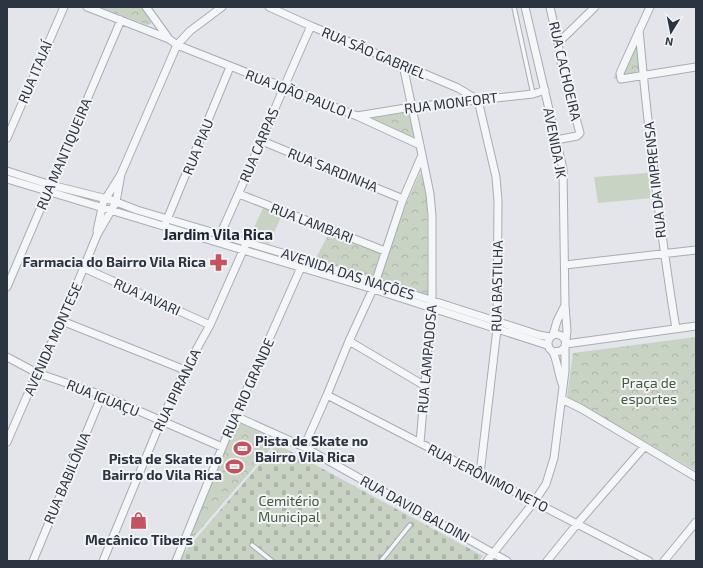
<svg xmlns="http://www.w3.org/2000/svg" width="703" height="568" font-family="'Exo 2',sans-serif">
<defs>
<pattern id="cemetery-stones" width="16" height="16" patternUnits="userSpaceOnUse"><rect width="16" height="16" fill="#c8d3c4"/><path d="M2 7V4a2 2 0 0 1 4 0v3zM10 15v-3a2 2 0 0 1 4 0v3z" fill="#acb6aa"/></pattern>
<pattern id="park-crowns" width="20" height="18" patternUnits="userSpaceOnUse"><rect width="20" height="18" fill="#c8d3c4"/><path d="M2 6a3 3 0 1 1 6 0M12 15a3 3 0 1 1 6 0" fill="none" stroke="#acb6aa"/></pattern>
</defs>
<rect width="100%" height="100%" fill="#e3e5ea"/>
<path fill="#c8d3c4" d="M 648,173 L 651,198 L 598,203 L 594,177 Z
M 264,206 L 282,215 L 269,244 L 250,236 Z"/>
<path fill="url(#cemetery-stones)" d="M 277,444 L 483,556 L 479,561 L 180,561 L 183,554 L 199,535 Z"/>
<path fill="url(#park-crowns)" d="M 99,7 L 142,7 L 151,20 L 151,24 L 147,25 Z
M 636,31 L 641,76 L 613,79 Z
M 410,112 L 415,139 L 369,118 Z
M 420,173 L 424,178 L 427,194 L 428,295 L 379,280 L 407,202 Z
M 328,235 L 380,253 L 373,277 L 316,258 Z
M 696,337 L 696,471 L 567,397 L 573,353 Z
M 237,421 L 277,441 L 179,554 Z"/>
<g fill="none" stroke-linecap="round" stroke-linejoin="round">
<defs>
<path id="lane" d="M 514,7 L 533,94
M 252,545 L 272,561
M 381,561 L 410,525"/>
<path id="street" d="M 87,7 L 169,39 L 177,45 L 357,116 L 420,145
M 146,7 L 169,39
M 269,7 L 311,26 L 458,88 L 478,100 L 496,177 L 498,201 L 497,329 L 480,474
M 550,7 L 558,43 L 562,68 L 580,133 L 577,136 L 556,140
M 650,7 L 620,73 L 621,79 L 696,67
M 639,30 C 648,130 660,230 676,329
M 558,43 L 595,7
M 357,116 L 412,107 L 533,94 L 545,90
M 7,138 L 64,7
M 262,141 L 403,199
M 7,171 L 51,185 L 111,200 L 137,210 L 306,260 L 539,335 L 550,337
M 7,179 L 373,289 L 547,345
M 239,194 L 385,251
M 166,222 L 230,67
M 97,231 L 103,203 L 121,174 L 177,45 L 190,31 L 222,7
M 219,237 C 251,168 279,96 311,26
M 565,265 L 696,250
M 84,268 L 210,325
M 7,287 L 121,20
M 62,321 L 185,370
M 553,335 L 557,321 L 565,305
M 349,341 L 425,386
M 566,344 L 696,326
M 565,347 L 561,351 L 553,352 C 545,346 547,337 556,334 L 562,336 L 566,341
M 553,352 C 558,363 558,374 563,386
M 7,357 L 37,373 L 102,395 L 222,447
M 327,395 L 649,561
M 562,399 L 582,409 L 696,477
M 235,416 L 304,447 L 507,561
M 7,442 L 37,373 L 62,321 L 97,235 L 116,202 L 121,174
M 420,443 L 432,301 L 432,216 L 430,194 L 422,155
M 304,447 L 327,395 L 349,341 L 373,289 L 403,199 L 422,155 L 403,65
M 33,561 L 102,395
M 103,561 L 161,421 L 185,370 L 210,325 L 245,246
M 176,561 L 235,416 L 302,265
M 487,561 L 534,502 L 546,484 L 554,458 L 565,371 L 565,347 L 567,331 L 565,305 L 563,169 L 525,7
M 547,561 L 577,524 L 644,447
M 664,561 L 696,522"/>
</defs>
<use href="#lane" stroke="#a8acb4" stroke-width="5.5"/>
<use href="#street" stroke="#a8acb4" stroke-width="9"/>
<use href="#lane" stroke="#f5f6f8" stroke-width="3.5"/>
<use href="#street" stroke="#f5f6f8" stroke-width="7"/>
</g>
<defs>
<symbol id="pharmacy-bare" viewBox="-9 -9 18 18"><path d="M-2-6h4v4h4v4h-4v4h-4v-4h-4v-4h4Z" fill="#c5525f" stroke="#f2f4f7" stroke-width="2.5" paint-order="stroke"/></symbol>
<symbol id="stadium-bare" viewBox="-9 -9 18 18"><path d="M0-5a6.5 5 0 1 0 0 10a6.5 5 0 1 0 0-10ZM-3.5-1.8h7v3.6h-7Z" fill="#c5525f" stroke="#f2f4f7" stroke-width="2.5" paint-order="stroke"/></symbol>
<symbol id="shop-bare" viewBox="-9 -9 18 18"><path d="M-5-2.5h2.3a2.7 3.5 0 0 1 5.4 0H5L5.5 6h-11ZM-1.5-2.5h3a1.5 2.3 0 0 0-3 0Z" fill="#c5525f" stroke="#f2f4f7" stroke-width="2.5" paint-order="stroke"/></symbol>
</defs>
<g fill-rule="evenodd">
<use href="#pharmacy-bare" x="206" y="250" width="25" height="25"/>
<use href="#stadium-bare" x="230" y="436" width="25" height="25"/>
<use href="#stadium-bare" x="222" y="454" width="25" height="25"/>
<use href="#shop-bare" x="126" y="508" width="25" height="25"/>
</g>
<g text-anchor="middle" stroke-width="4" stroke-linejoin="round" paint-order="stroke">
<g font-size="14" fill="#2c3341" stroke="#f2f4f7">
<text transform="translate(374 53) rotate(23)" y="5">RUA SÃO GABRIEL</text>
<text transform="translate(565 71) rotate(77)" y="5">RUA CACHOEIRA</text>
<text transform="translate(35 72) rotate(-67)" y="5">RUA ITAJAÍ</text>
<text transform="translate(299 94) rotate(21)" y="5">RUA JOÃO PAULO I</text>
<text transform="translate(451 103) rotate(-7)" y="5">RUA MONFORT</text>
<text transform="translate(555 143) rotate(79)" y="5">AVENIDA JK</text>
<text transform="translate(259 145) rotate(-67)" y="5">RUA CARPAS</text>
<text transform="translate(198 147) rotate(-68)" y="5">RUA PIAU</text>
<text transform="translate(64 154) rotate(-67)" y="5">RUA MANTIQUEIRA</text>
<text transform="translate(333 170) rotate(22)" y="5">RUA SARDINHA</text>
<text transform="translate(655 180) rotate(-96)" y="5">RUA DA IMPRENSA</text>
<text transform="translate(312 223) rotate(21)" y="5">RUA LAMBARI</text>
<text transform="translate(348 274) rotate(18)" y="5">AVENIDA DAS NAÇÕES</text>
<text transform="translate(497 286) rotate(-89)" y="5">RUA BASTILHA</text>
<text transform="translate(147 297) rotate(24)" y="5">RUA JAVARI</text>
<text transform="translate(53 339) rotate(-66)" y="5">AVENIDA MONTESE</text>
<text transform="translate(427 359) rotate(-85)" y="5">RUA LAMPADOSA</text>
<text transform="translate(248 388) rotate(-66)" y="5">RUA RIO GRANDE</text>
<text transform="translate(177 390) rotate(-64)" y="5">RUA IPIRANGA</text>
<text transform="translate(103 398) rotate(22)" y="5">RUA IGUAÇU</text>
<text transform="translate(67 478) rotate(-67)" y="5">RUA BABILÔNIA</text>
<text transform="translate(488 478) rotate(27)" y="5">RUA JERÔNIMO NETO</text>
<text transform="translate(415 509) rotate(29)" y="5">RUA DAVID BALDINI</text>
</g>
<g font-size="14" font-weight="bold" fill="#2c3341" stroke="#f2f4f7" text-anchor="end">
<text x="206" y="267">Farmacia do Bairro Vila Rica</text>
<text x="255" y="446" text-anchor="start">Pista de Skate no<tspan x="255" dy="16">Bairro Vila Rica</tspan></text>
<text x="222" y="464">Pista de Skate no<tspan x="222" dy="16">Bairro do Vila Rica</tspan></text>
<text x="139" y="545" text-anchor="middle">Mecânico Tibers</text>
</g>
<g font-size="14" fill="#3f5b3a" stroke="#f2f4f7">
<text x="649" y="388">Praça de<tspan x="649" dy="16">esportes</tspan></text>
<text x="289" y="506">Cemitério<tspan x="289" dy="16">Municipal</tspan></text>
</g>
<g font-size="15" font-weight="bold" fill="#1e2432" stroke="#f2f4f7">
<text x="218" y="240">Jardim Vila Rica</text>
</g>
</g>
<rect width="703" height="568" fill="none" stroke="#2c3341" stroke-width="16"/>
<g transform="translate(671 32) rotate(190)" stroke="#f2f4f7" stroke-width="3" paint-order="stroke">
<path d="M0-3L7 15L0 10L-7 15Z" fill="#2c3341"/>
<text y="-6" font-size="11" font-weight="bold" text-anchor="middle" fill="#2c3341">N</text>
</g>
</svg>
